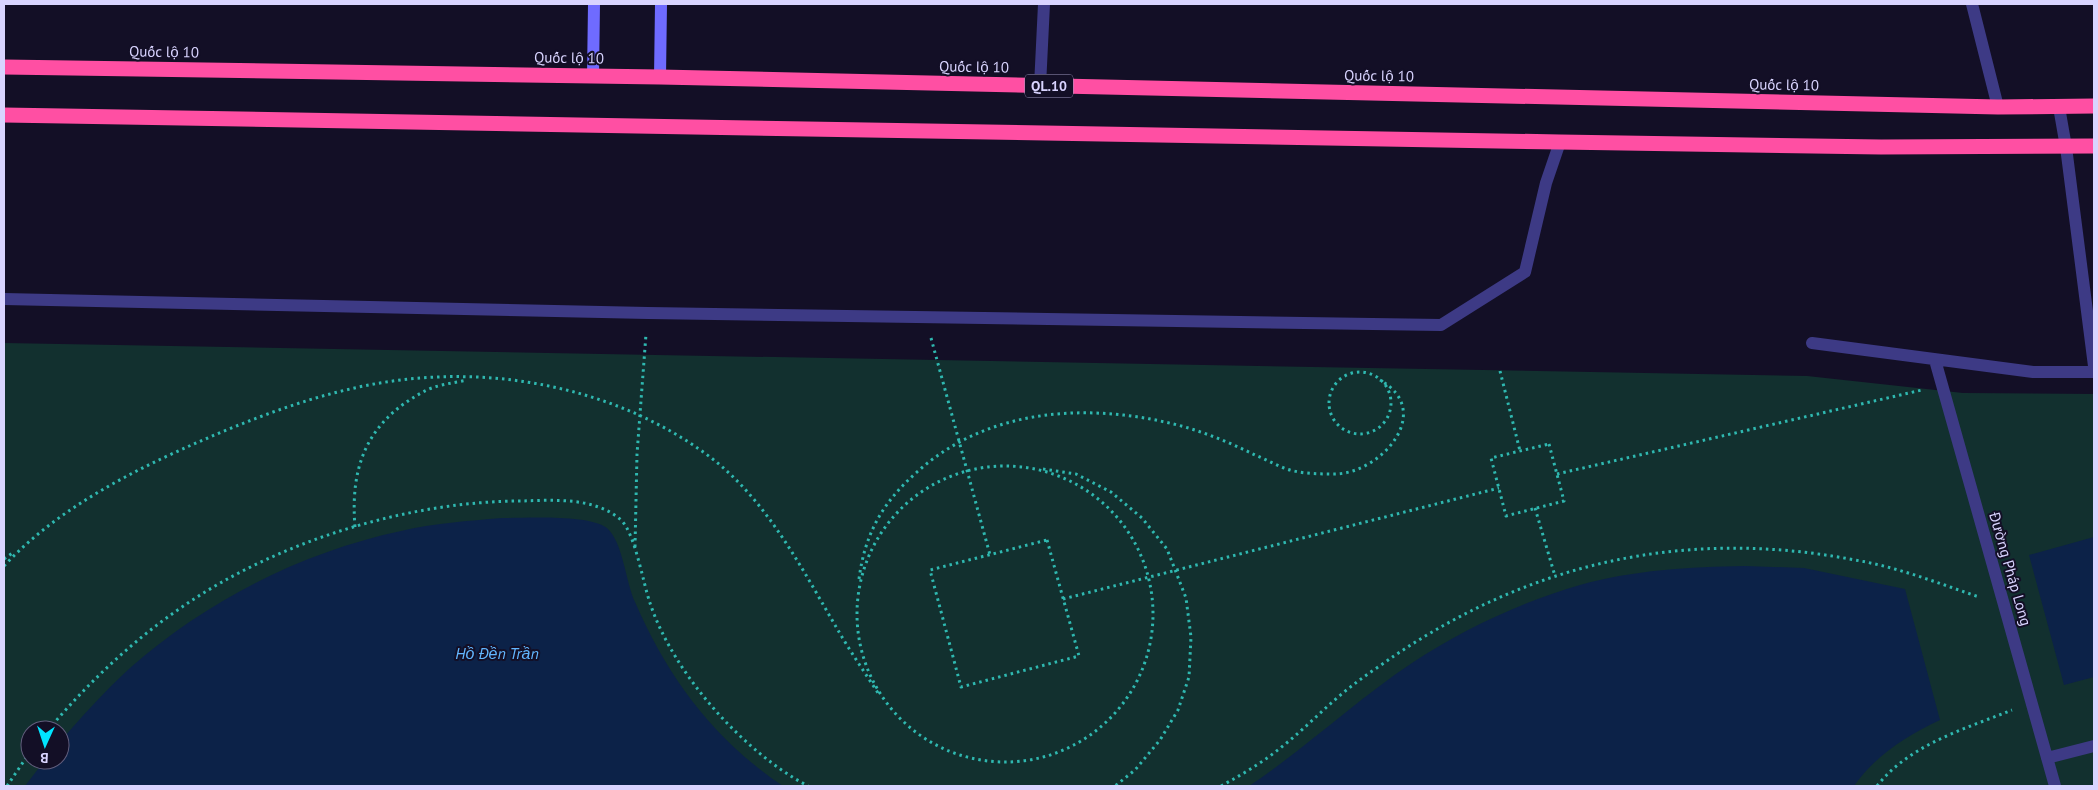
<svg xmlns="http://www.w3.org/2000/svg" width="2098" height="790" font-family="'PT Sans',sans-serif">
<rect width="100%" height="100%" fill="#130f26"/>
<path fill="#12302f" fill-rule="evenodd" d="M 4,343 L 1807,376 L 1963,393 L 2094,394 L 2094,786 L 4,786 ZM 30,730 L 60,730 L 60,760 L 30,760 Z"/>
<path fill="#0c2248" d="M 502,518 C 526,518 589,514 607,528 C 623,542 626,583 635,602 C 668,678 714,740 783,786 L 25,786 L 45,760 L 60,760 L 60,742 C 82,716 105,691 130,668 C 206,601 302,552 401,531 C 434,523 468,521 502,518 Z
M 2094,537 L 2094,677 L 2064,685 L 2029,555 Z
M 1745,566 L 1804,568 L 1905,589 L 1940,720 C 1906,736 1876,755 1854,786 L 1249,786 C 1306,748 1355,701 1412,663 C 1464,629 1521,602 1580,585 C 1633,570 1690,567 1745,566 Z"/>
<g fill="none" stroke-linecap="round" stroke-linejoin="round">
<path stroke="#2fb8b0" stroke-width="3" stroke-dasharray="2.5 4" stroke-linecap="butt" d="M 931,338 L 990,555
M 1500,371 L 1520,451
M1329 403a31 31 0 1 1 62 0a31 31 0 1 1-62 0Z
M 1549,444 L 1564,501 L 1506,516 L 1491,458 Z
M857 614a148 148 0 1 1 296 0a148 148 0 1 1-296 0Z
M 1043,469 L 1076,474 L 1111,492 L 1142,518 L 1167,549 L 1186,598 L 1191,637 L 1189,677 L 1178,710 L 1160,740 L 1135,770 L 1115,786
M 1557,474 L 1922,390
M 1535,508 L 1555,576
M 355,527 C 350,466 367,422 423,392 C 435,385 453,383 467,380
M 1047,540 L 1079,656 L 961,687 L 930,570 Z
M 635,547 L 637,454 L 646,334
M 4,559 L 14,552
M 4,566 C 53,513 122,476 187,447 C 248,420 314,394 380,383 C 491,364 614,387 706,454 C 768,499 804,573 842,637 C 854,657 867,676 880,696
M 859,579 C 865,533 883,502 917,472 C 990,406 1094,402 1185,427 C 1209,434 1233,444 1255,455 C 1268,460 1280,468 1294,471 C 1307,474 1321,474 1335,474 C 1382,473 1435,411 1380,380
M 1063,599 L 1499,488
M 48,730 C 88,683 132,641 182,607 C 276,542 408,501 522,501 C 554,500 595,497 621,520 C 635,533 643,583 650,603 C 673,673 743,752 808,786
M 7,786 L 30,752
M 1221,786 C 1243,774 1265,761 1284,745 C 1308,726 1329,703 1353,685 C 1366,675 1381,665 1394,656 C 1535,561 1688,528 1855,560 C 1897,567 1938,583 1979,597
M 1877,786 C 1910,744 1965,729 2012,710"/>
<path stroke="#3d3a85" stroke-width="12" d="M 1040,86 L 1044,4"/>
<path stroke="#3d3a85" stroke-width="12" d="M 1972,4 L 1998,107
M 2059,107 L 2066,147 L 2094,366
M 4,299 L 648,313 L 1441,325 L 1525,272 L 1546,183 L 1560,142
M 1812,343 L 2033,372 L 2094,372
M 1935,360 L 2055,786
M 2047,758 L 2094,746"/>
<path stroke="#6f6bff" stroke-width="12" d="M 593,76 L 594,4
M 660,77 L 661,4"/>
<path stroke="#ff4fa3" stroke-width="15" d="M 4,67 L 660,77 L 1998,107 L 2094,106
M 4,115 L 1560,142 L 1881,147 L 2094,146"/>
</g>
<g text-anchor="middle" stroke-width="4" stroke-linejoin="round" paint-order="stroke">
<rect fill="#130f26" stroke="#9e99be" stroke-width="1" x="1025" y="74.5" width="48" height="23" rx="4"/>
<g font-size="14" font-weight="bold" fill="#d9d4ff">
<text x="1049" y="91">QL.10</text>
</g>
<g font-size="15" fill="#d9d4ff" stroke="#130f26">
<text transform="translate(164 52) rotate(1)" y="5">Quốc lộ 10</text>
<text transform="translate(569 58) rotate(1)" y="5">Quốc lộ 10</text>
<text transform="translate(974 67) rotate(1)" y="5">Quốc lộ 10</text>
<text transform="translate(1379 76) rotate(1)" y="5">Quốc lộ 10</text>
<text transform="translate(1784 85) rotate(1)" y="5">Quốc lộ 10</text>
<text transform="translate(2010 569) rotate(74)" y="5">Đường Pháp Long</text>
</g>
<g font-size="16" font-style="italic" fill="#62b6ff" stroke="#130f26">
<text x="497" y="659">Hồ Đền Trần</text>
</g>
</g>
<rect width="2098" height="790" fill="none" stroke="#d9d4ff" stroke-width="10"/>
<g transform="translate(45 745) rotate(183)"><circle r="24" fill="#130f26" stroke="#625e7d"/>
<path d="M0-4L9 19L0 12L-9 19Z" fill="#00e5ff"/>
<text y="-8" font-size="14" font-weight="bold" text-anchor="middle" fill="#d9d4ff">B</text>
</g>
</svg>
